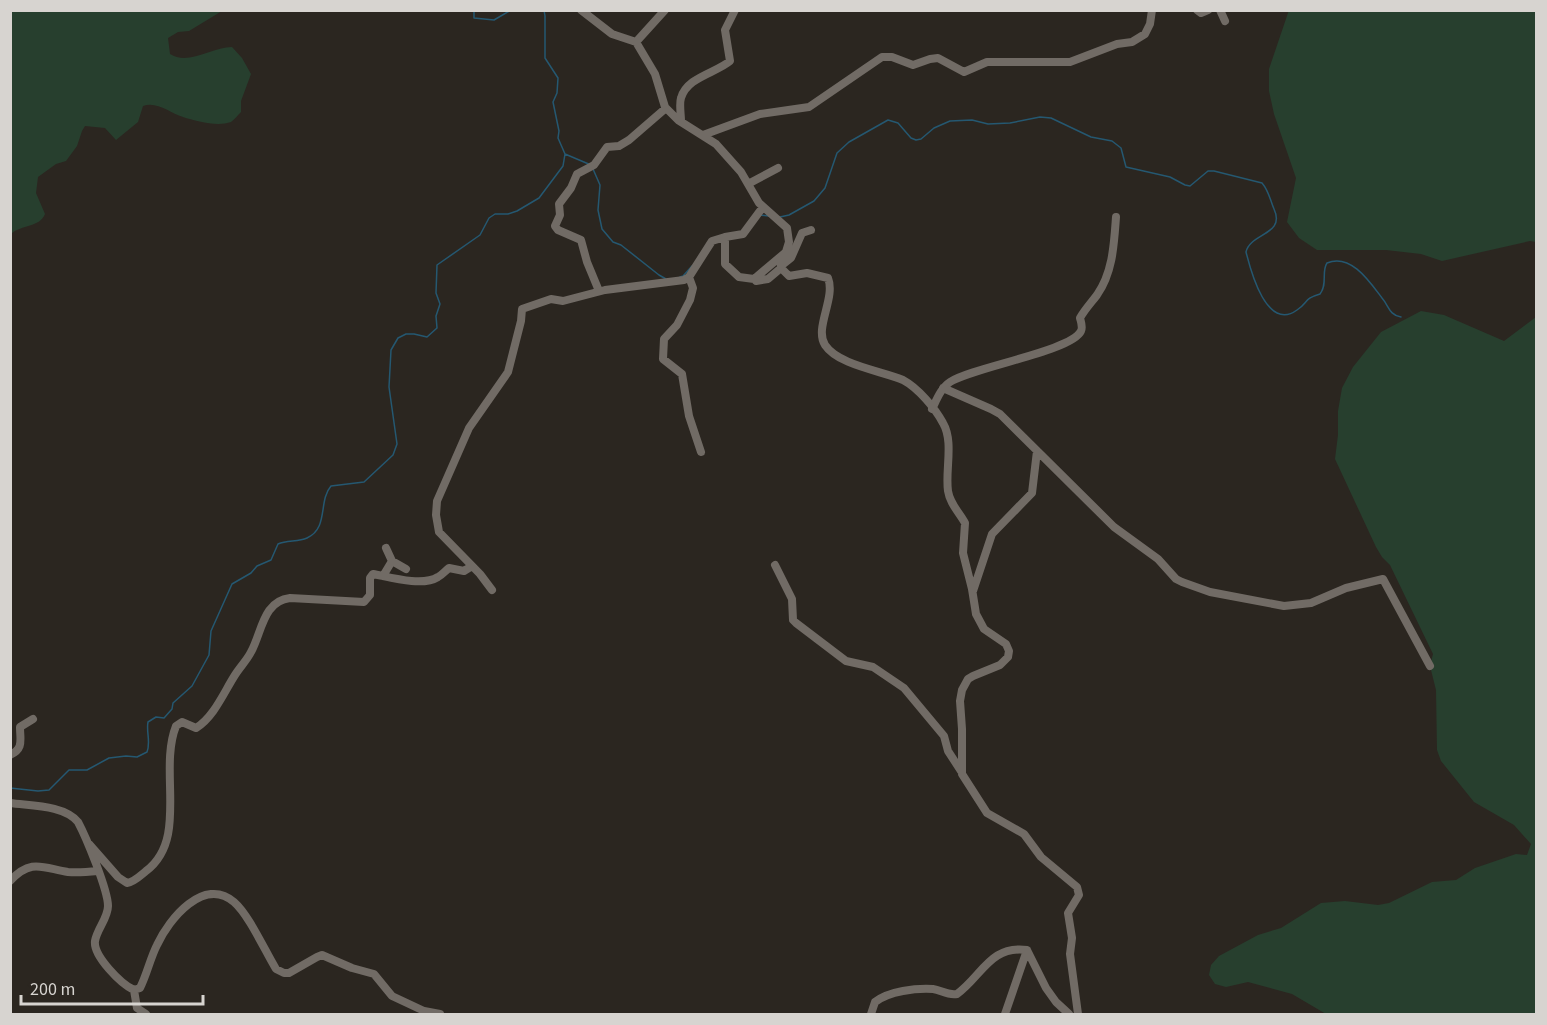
<svg xmlns="http://www.w3.org/2000/svg" width="1547" height="1025" font-family="'Source Sans 3',sans-serif">
<rect width="100%" height="100%" fill="#2b2620"/>
<path fill="#273f2e" d="M 11,10 L 222,11 L 189,31 L 178,32 L 168,38 L 170,54 C 188,66 212,47 232,47 L 242,58 L 251,74 L 241,101 L 241,112 C 238,115 234,120 231,122 C 217,127 196,121 183,117 C 170,113 157,101 143,106 L 138,122 L 116,140 L 105,128 L 85,126 L 82,131 L 77,146 L 66,161 L 56,164 L 38,177 L 36,193 L 45,214 C 39,228 22,224 11,234 Z
M 1289,10 L 1536,11 L 1536,242 L 1530,241 L 1442,261 L 1421,254 L 1386,250 L 1317,250 L 1299,238 L 1287,222 L 1296,178 L 1274,114 L 1269,91 L 1269,69 Z
M 1421,311 L 1444,315 L 1504,341 L 1536,317 L 1536,1014 L 1326,1014 L 1292,994 L 1248,982 L 1226,987 L 1215,984 L 1209,975 L 1211,965 L 1219,956 L 1258,935 L 1281,928 L 1321,903 L 1345,901 L 1378,905 L 1389,903 L 1432,882 L 1456,880 L 1475,868 L 1516,854 L 1527,855 L 1531,844 L 1514,825 L 1474,802 L 1441,761 L 1437,750 L 1436,690 L 1430,666 L 1433,654 L 1390,565 L 1382,557 L 1376,547 L 1335,459 L 1338,435 L 1338,411 L 1342,388 L 1353,367 L 1381,332 Z"/>
<g fill="none" stroke-linecap="round" stroke-linejoin="round">
<path stroke="#255871" stroke-width="1.5" d="M 474,10 L 474,18 L 494,20 L 511,10
M 565,154 L 591,165
M 593,169 L 600,185 L 598,210 L 602,229 L 613,242 L 621,245 L 659,275 L 666,279
M 759,215 L 769,216
M 780,217 L 789,215 L 814,201 L 825,188 L 837,153 L 849,142 L 888,120 L 898,123 L 911,138 L 916,140 L 921,139 L 934,128 L 950,121 L 972,120 L 988,124 L 1010,123 L 1040,117 L 1051,118 L 1091,137 L 1112,141 L 1121,148 L 1126,167 L 1170,177 L 1185,185 L 1190,186 L 1208,171 L 1214,171 L 1262,183 C 1269,191 1270,200 1274,209 C 1286,235 1250,233 1246,252 C 1251,272 1267,332 1297,310 C 1309,302 1303,299 1320,294 C 1328,284 1321,272 1327,263 C 1351,253 1370,282 1382,298 C 1389,306 1389,315 1401,317
M 680,277 L 683,276 L 692,266
M 10,788 L 38,791 L 49,790 L 69,770 L 87,770 L 109,758 L 126,756 L 137,757 L 147,752 C 151,742 146,732 148,722 L 156,717 L 164,718 L 172,709 L 173,703 L 192,686 L 209,655 L 211,631 L 232,584 L 251,573 L 257,566 L 271,560 L 278,544 C 287,540 298,542 307,538 C 329,528 318,501 331,486 L 364,482 L 393,455 L 397,444 L 389,387 L 391,350 L 398,338 L 406,334 L 414,334 L 427,337 L 437,328 L 436,316 L 440,304 L 436,293 L 437,265 L 480,235 L 489,218 L 495,214 L 508,214 L 517,211 L 539,198 L 563,166 L 565,154 L 558,138 L 559,131 L 553,102 L 557,93 L 558,78 L 545,58 L 545,16 L 544,10"/>
<path stroke="#716b65" stroke-width="8" d="M 581,10 L 612,34 L 636,42 L 655,74 L 665,107 L 678,120 L 716,144 L 741,172 L 759,203 L 787,228 L 789,242 L 781,268 L 789,276 L 807,273 L 828,278 C 836,298 814,328 825,345 C 838,365 882,371 903,380 C 918,388 935,408 943,423 C 954,442 945,470 948,491 C 950,504 959,512 965,523 L 963,553 L 972,589 L 976,614 L 984,629 L 1006,644 L 1009,651 L 1008,657 L 1000,665 L 973,676 L 968,679 L 962,690 L 960,701 L 962,729 L 962,774 L 987,813 L 1024,834 L 1041,857 L 1077,887 L 1079,895 L 1068,913 L 1072,938 L 1070,954 L 1078,1014
M 1197,10 L 1201,13 L 1208,10
M 1220,10 L 1225,21
M 636,42 L 665,10
M 681,121 C 681,114 679,104 681,98 C 687,77 716,73 730,61 L 725,30 L 735,10
M 703,135 L 760,114 L 809,107 L 882,57 L 892,57 L 913,65 L 930,59 L 938,58 L 964,72 L 987,62 L 1070,62 L 1117,44 L 1132,42 L 1145,34 L 1150,24 L 1152,10
M 748,184 L 778,168
M 725,237 L 743,234 L 763,207
M 781,266 L 791,258 L 802,233 L 811,230
M 689,277 L 693,288 L 690,300 L 677,325 L 664,339 L 663,359 L 682,374 L 689,416 L 701,452
M 754,279 L 786,252
M 599,291 L 587,262 L 581,240 L 558,230 L 555,226 L 560,215 L 559,204 L 571,188 L 577,174 L 594,165 L 607,147 L 619,146 L 629,140 L 666,108
M 943,388 L 991,409 L 1000,414 L 1114,527 L 1158,559 L 1176,579 L 1182,582 L 1210,592 L 1284,606 L 1311,603 L 1346,588 L 1383,579 L 1430,666
M 932,409 C 937,399 941,388 950,382 C 973,367 1072,351 1081,331 C 1083,327 1081,322 1080,318 C 1085,309 1091,303 1097,295 C 1113,272 1114,244 1116,217
M 386,548 L 392,561 L 406,569
M 775,565 L 792,599 L 793,620 L 796,623 L 846,661 L 873,667 L 904,688 L 944,736 L 948,751 L 961,771
M 383,576 L 392,561
M 492,590 L 480,574 L 439,532 L 436,515 L 437,501 L 469,428 L 508,372 L 521,321 L 522,309 L 551,299 L 563,301 L 605,290 L 684,280 L 689,277 L 712,241 L 725,237 L 725,264 L 739,277 L 754,279 L 756,281 L 768,279 L 781,268
M 973,591 L 992,534 L 1032,493 L 1037,451
M 10,755 C 24,749 20,740 20,727 L 33,719
M 10,803 C 31,806 64,805 78,822 C 86,837 108,890 108,906 C 108,918 97,929 95,941 C 93,956 121,984 134,990 L 140,988 C 147,974 150,959 157,945 C 169,919 204,876 234,902 C 249,915 265,951 276,969 L 284,973 L 289,973 L 317,957 L 322,955 L 352,968 L 374,974 L 392,996 L 424,1011 L 440,1014
M 89,844 L 118,877 L 127,883 C 134,882 140,876 146,871 C 189,839 158,771 176,726 L 182,722 L 196,728 C 214,717 224,692 235,675 C 240,667 247,660 251,652 C 262,632 263,601 290,598 L 364,602 L 370,595 L 370,578 L 373,574 C 389,577 422,587 438,577 C 442,575 445,571 449,568 L 464,571 L 472,566
M 10,881 C 31,858 43,868 68,872 C 78,873 88,872 98,871
M 134,990 L 137,1008 L 146,1014
M 871,1014 L 875,1002 C 889,991 916,988 933,989 C 941,990 948,996 957,994 C 982,976 990,945 1027,950 L 1046,988 L 1056,1002 L 1069,1014
M 1005,1014 L 1027,950"/>
</g>
<rect width="1547" height="1025" fill="none" stroke="#d7d4d0" stroke-width="24"/>
<path d="M21 995v9h182v-9" fill="none" stroke="#d7d4d0" stroke-width="3"/>
<text x="30" y="995" font-size="18" fill="#d7d4d0" stroke="#2b2620" stroke-width="4.5" paint-order="stroke">200 m</text>
</svg>
